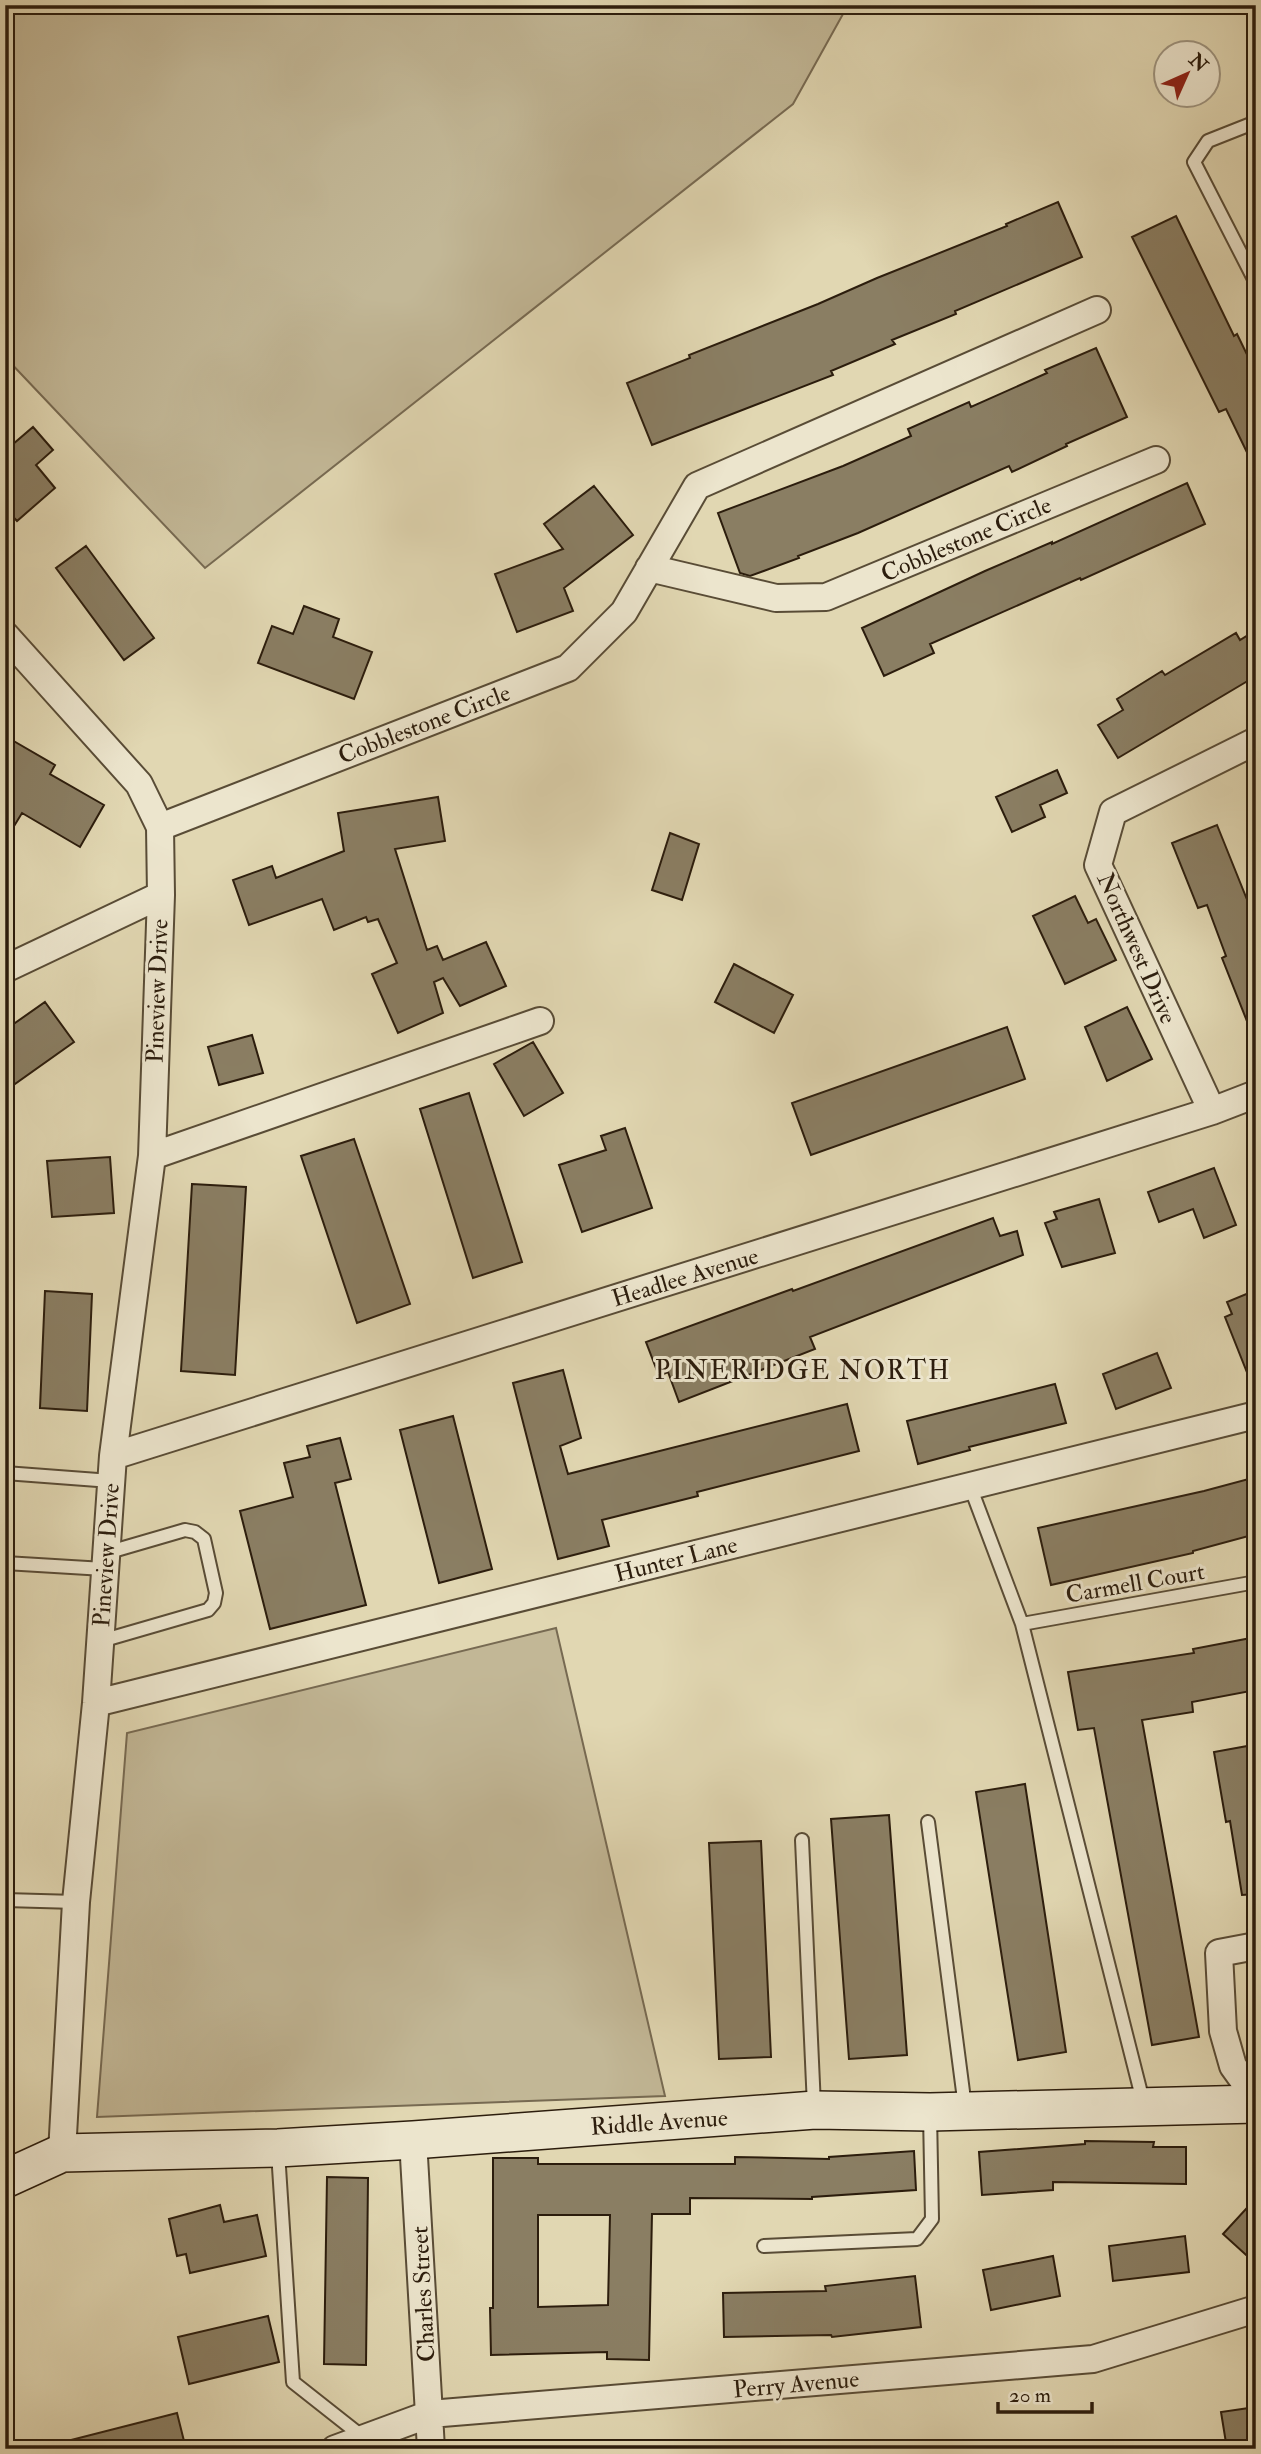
<svg xmlns="http://www.w3.org/2000/svg" width="1261" height="2454" font-family="'IM FELL Double Pica',serif">
<rect width="100%" height="100%" fill="#e1d7b2"/>
<filter id="stains"><feTurbulence type="fractalNoise" baseFrequency=".00286" numOctaves="4"/><feColorMatrix values="0 0 0 0 .2 0 0 0 0 .09 0 0 0 0 .02 0 0 0 .5 -.17"/></filter>
<radialGradient id="worn" r=".72"><stop offset=".6" stop-color="#630" stop-opacity="0"/><stop offset="1" stop-color="#630" stop-opacity=".3"/></radialGradient>
<path fill="#c2b796" stroke="#776a52" stroke-width="2" d="M 5,5 L 848,5 L 793,104 L 205,568 L 5,357 Z
M 556,1628 L 665,2096 L 97,2117 L 127,1733 Z"/>
<path fill="#8a7e63" stroke="#2c1d0d" stroke-width="2" fill-rule="evenodd" d="M 1058,202 L 1082,257 L 955,311 L 956,314 L 892,340 L 895,344 L 831,371 L 833,375 L 652,445 L 627,383 L 690,358 L 689,355 L 818,304 L 877,278 L 1007,226 L 1006,224 Z
M 1176,216 L 1234,336 L 1237,334 L 1256,373 L 1256,471 L 1226,409 L 1219,412 L 1132,237 Z
M 1096,348 L 1127,417 L 1066,444 L 1067,446 L 1012,472 L 1009,466 L 858,533 L 798,556 L 799,558 L 750,576 L 740,573 L 718,513 L 843,466 L 911,436 L 908,429 L 969,402 L 971,407 L 1047,373 L 1045,370 Z
M 33,427 L 53,450 L 36,465 L 55,488 L 17,521 L 5,508 L 5,451 Z
M 1187,483 L 1205,524 L 1081,580 L 1080,578 L 930,644 L 934,653 L 884,676 L 862,628 L 985,571 L 1052,542 L 1052,544 Z
M 594,486 L 633,535 L 564,588 L 573,611 L 517,632 L 495,574 L 563,549 L 544,524 Z
M 86,546 L 154,638 L 124,660 L 56,568 Z
M 304,606 L 339,619 L 333,637 L 372,652 L 354,699 L 258,663 L 272,626 L 293,634 Z
M 1256,630 L 1256,676 L 1118,758 L 1098,725 L 1123,710 L 1117,699 L 1162,671 L 1165,675 L 1236,633 L 1240,640 Z
M 5,736 L 55,765 L 50,774 L 104,805 L 80,847 L 22,813 L 5,841 Z
M 1057,770 L 1067,793 L 1040,805 L 1045,817 L 1012,832 L 996,797 Z
M 438,797 L 445,841 L 395,849 L 427,950 L 437,946 L 443,960 L 486,942 L 506,986 L 460,1006 L 443,978 L 434,982 L 443,1013 L 398,1033 L 372,974 L 397,963 L 378,919 L 368,922 L 366,917 L 334,930 L 322,899 L 249,925 L 233,880 L 272,866 L 276,878 L 344,851 L 338,813 Z
M 1217,825 L 1256,922 L 1254,1039 L 1222,958 L 1226,956 L 1207,905 L 1198,908 L 1172,843 Z
M 670,833 L 699,844 L 682,900 L 652,890 Z
M 1075,896 L 1088,923 L 1096,919 L 1116,960 L 1065,984 L 1033,916 Z
M 734,964 L 793,995 L 774,1033 L 715,1002 Z
M 45,1002 L 74,1042 L 5,1091 L 5,1030 Z
M 1127,1007 L 1152,1059 L 1107,1081 L 1085,1027 Z
M 1007,1027 L 1025,1079 L 811,1155 L 792,1103 Z
M 252,1035 L 263,1073 L 219,1085 L 208,1047 Z
M 533,1042 L 563,1093 L 524,1116 L 494,1064 Z
M 469,1093 L 522,1262 L 473,1278 L 420,1109 Z
M 625,1128 L 652,1208 L 582,1232 L 559,1165 L 606,1150 L 601,1136 Z
M 354,1139 L 410,1304 L 357,1323 L 301,1156 Z
M 110,1157 L 114,1213 L 52,1217 L 47,1161 Z
M 1214,1168 L 1236,1225 L 1204,1238 L 1193,1209 L 1159,1222 L 1148,1192 Z
M 192,1184 L 246,1187 L 235,1375 L 181,1371 Z
M 1099,1199 L 1115,1253 L 1062,1267 L 1045,1223 L 1057,1219 L 1054,1212 Z
M 993,1218 L 1000,1236 L 1017,1231 L 1023,1255 L 810,1337 L 815,1349 L 679,1402 L 668,1372 L 659,1376 L 646,1342 L 792,1289 L 793,1291 Z
M 1256,1290 L 1256,1390 L 1254,1390 L 1225,1317 L 1232,1314 L 1227,1302 Z
M 45,1291 L 92,1294 L 87,1411 L 40,1408 Z
M 1157,1353 L 1171,1388 L 1116,1409 L 1103,1374 Z
M 563,1370 L 581,1438 L 560,1446 L 568,1474 L 847,1404 L 859,1451 L 697,1492 L 698,1496 L 602,1520 L 609,1546 L 558,1559 L 513,1383 Z
M 1055,1384 L 1066,1423 L 969,1447 L 970,1450 L 918,1464 L 907,1421 Z
M 453,1416 L 492,1569 L 439,1583 L 400,1430 Z
M 340,1438 L 351,1479 L 335,1483 L 366,1605 L 270,1629 L 240,1511 L 293,1497 L 284,1463 L 310,1457 L 307,1446 Z
M 1256,1477 L 1256,1534 L 1193,1551 L 1193,1553 L 1051,1585 L 1038,1528 L 1204,1491 Z
M 1256,1637 L 1256,1690 L 1192,1702 L 1193,1712 L 1142,1720 L 1199,2037 L 1152,2045 L 1094,1728 L 1078,1730 L 1068,1672 L 1194,1653 L 1193,1649 Z
M 1253,1745 L 1256,1758 L 1256,1894 L 1242,1895 L 1230,1821 L 1226,1822 L 1214,1752 Z
M 1025,1784 L 1066,2052 L 1018,2060 L 976,1792 Z
M 889,1815 L 907,2055 L 849,2059 L 831,1819 Z
M 761,1841 L 771,2057 L 719,2059 L 709,1843 Z
M 1085,2141 L 1154,2142 L 1153,2147 L 1186,2147 L 1186,2184 L 1053,2182 L 1053,2190 L 982,2195 L 979,2152 L 1085,2144 Z
M 914,2151 L 916,2190 L 812,2197 L 812,2199 L 690,2198 L 690,2214 L 652,2214 L 649,2360 L 607,2359 L 607,2352 L 491,2355 L 490,2308 L 493,2308 L 493,2158 L 538,2158 L 538,2164 L 735,2164 L 735,2157 L 829,2159 L 829,2157 ZM 538,2215 L 610,2215 L 608,2305 L 538,2307 Z
M 327,2177 L 368,2178 L 366,2365 L 324,2364 Z
M 1256,2198 L 1256,2264 L 1223,2234 Z
M 220,2205 L 224,2222 L 257,2215 L 266,2256 L 190,2273 L 186,2254 L 177,2256 L 169,2219 Z
M 1185,2236 L 1189,2272 L 1113,2281 L 1109,2246 Z
M 1053,2256 L 1060,2296 L 991,2310 L 983,2270 Z
M 915,2276 L 921,2327 L 832,2337 L 831,2335 L 724,2337 L 723,2293 L 826,2291 L 825,2286 Z
M 268,2316 L 279,2362 L 189,2384 L 178,2337 Z
M 1256,2407 L 1256,2449 L 1227,2449 L 1221,2412 Z
M 177,2413 L 186,2449 L 72,2449 L 71,2440 Z"/>
<g fill="none" stroke-linecap="round" stroke-linejoin="round">
<defs>
<path id="lane" d="M 1256,122 L 1208,141 L 1194,162 L 1256,283
M 5,1473 L 111,1481
M 970,1486 L 1022,1624 L 1144,2105
M 5,1563 L 104,1569
M 1022,1624 L 1256,1582
M 101,1641 L 208,1610 L 214,1603 L 216,1593 L 204,1539 L 195,1532 L 185,1530 L 106,1553
M 928,1822 L 965,2107
M 802,1840 L 814,2106
M 5,1900 L 76,1902
M 278,2152 L 293,2382 L 364,2438
M 764,2246 L 917,2239 L 932,2219 L 930,2114"/>
<path id="street" d="M 649,568 L 776,598 L 826,597 L 1156,460
M 5,635 L 139,784 L 160,827 L 161,895 L 152,1156 L 113,1456 L 96,1703 L 76,1902 L 62,2153
M 160,827 L 568,668 L 624,612 L 697,486 L 1097,310
M 5,969 L 161,895
M 1212,1111 L 1098,865 L 1113,812 L 1256,741
M 152,1156 L 540,1021
M 113,1456 L 1212,1111 L 1256,1094
M 96,1703 L 1256,1415
M 1256,1946 L 1219,1953 L 1223,2031 L 1233,2066 L 1256,2098
M 413,2140 L 431,2449
M 335,2449 L 430,2414 L 1093,2359 L 1256,2309"/>
<path id="secondary" d="M 5,2179 L 62,2153 L 278,2148 L 413,2140 L 815,2110 L 930,2112 L 1256,2104"/>
</defs>
<use href="#lane" stroke="#594c36" stroke-width="16"/>
<use href="#street" stroke="#594c36" stroke-width="30"/>
<use href="#secondary" stroke="#2c1d0d" stroke-width="40"/>
<use href="#lane" stroke="#ece5cd" stroke-width="12"/>
<use href="#street" stroke="#ece5cd" stroke-width="26"/>
<use href="#secondary" stroke="#ece5cd" stroke-width="37"/>
</g>
<g text-anchor="middle" stroke-width="6" stroke-linejoin="round" paint-order="stroke">
<g font-size="24" fill="#2c1d0d" stroke="#ece5cd">
<text transform="translate(966 539) rotate(-23)" y="8">Cobblestone Circle</text>
<text transform="translate(424 724) rotate(-21)" y="8">Cobblestone Circle</text>
<text transform="translate(1137 948) rotate(66)" y="8">Northwest Drive</text>
<text transform="translate(157 991) rotate(-88)" y="8">Pineview Drive</text>
<text transform="translate(685 1277) rotate(-17)" y="8">Headlee Avenue</text>
<text transform="translate(106 1555) rotate(-86)" y="8">Pineview Drive</text>
<text transform="translate(676 1559) rotate(-14)" y="8">Hunter Lane</text>
<text transform="translate(1135 1583) rotate(-10)" y="8">Carmell Court</text>
<text transform="translate(659 2122) rotate(-4)" y="8">Riddle Avenue</text>
<text transform="translate(423 2294) rotate(-93)" y="8">Charles Street</text>
<text transform="translate(796 2384) rotate(-5)" y="8">Perry Avenue</text>
</g>
<g font-size="26" letter-spacing="2" fill="#2c1d0d" stroke="#ece5cd">
<text x="803" y="1379">PINERIDGE NORTH</text>
</g>
</g>
<rect width="1261" height="2454" fill="none" stroke="#e1d7b2" stroke-width="28"/>
<rect x="7" y="7" width="1247" height="2440" fill="none" stroke="#2c1d0d" stroke-width="3.5"/>
<rect x="14" y="14" width="1233" height="2426" fill="none" stroke="#2c1d0d" stroke-width="2"/>
<g transform="translate(1187 74) rotate(45)"><circle r="33" fill="#ece5cd" stroke="#9f9580" stroke-width="2"/>
<path d="M0-5L12 26L0 18L-12 26Z" fill="#8f2418"/>
<text y="-10" font-size="19" font-weight="bold" text-anchor="middle" fill="#2c1d0d">N</text>
</g>
<path d="M998 2402v10h94v-10" fill="none" stroke="#2c1d0d" stroke-width="3.5"/>
<text x="1009" y="2402" font-size="21" fill="#2c1d0d" stroke="#ece5cd" stroke-width="5" paint-order="stroke">20 m</text>
<rect width="100%" height="100%" filter="url(#stains)"/>
<rect width="100%" height="100%" fill="url(#worn)"/>
</svg>
